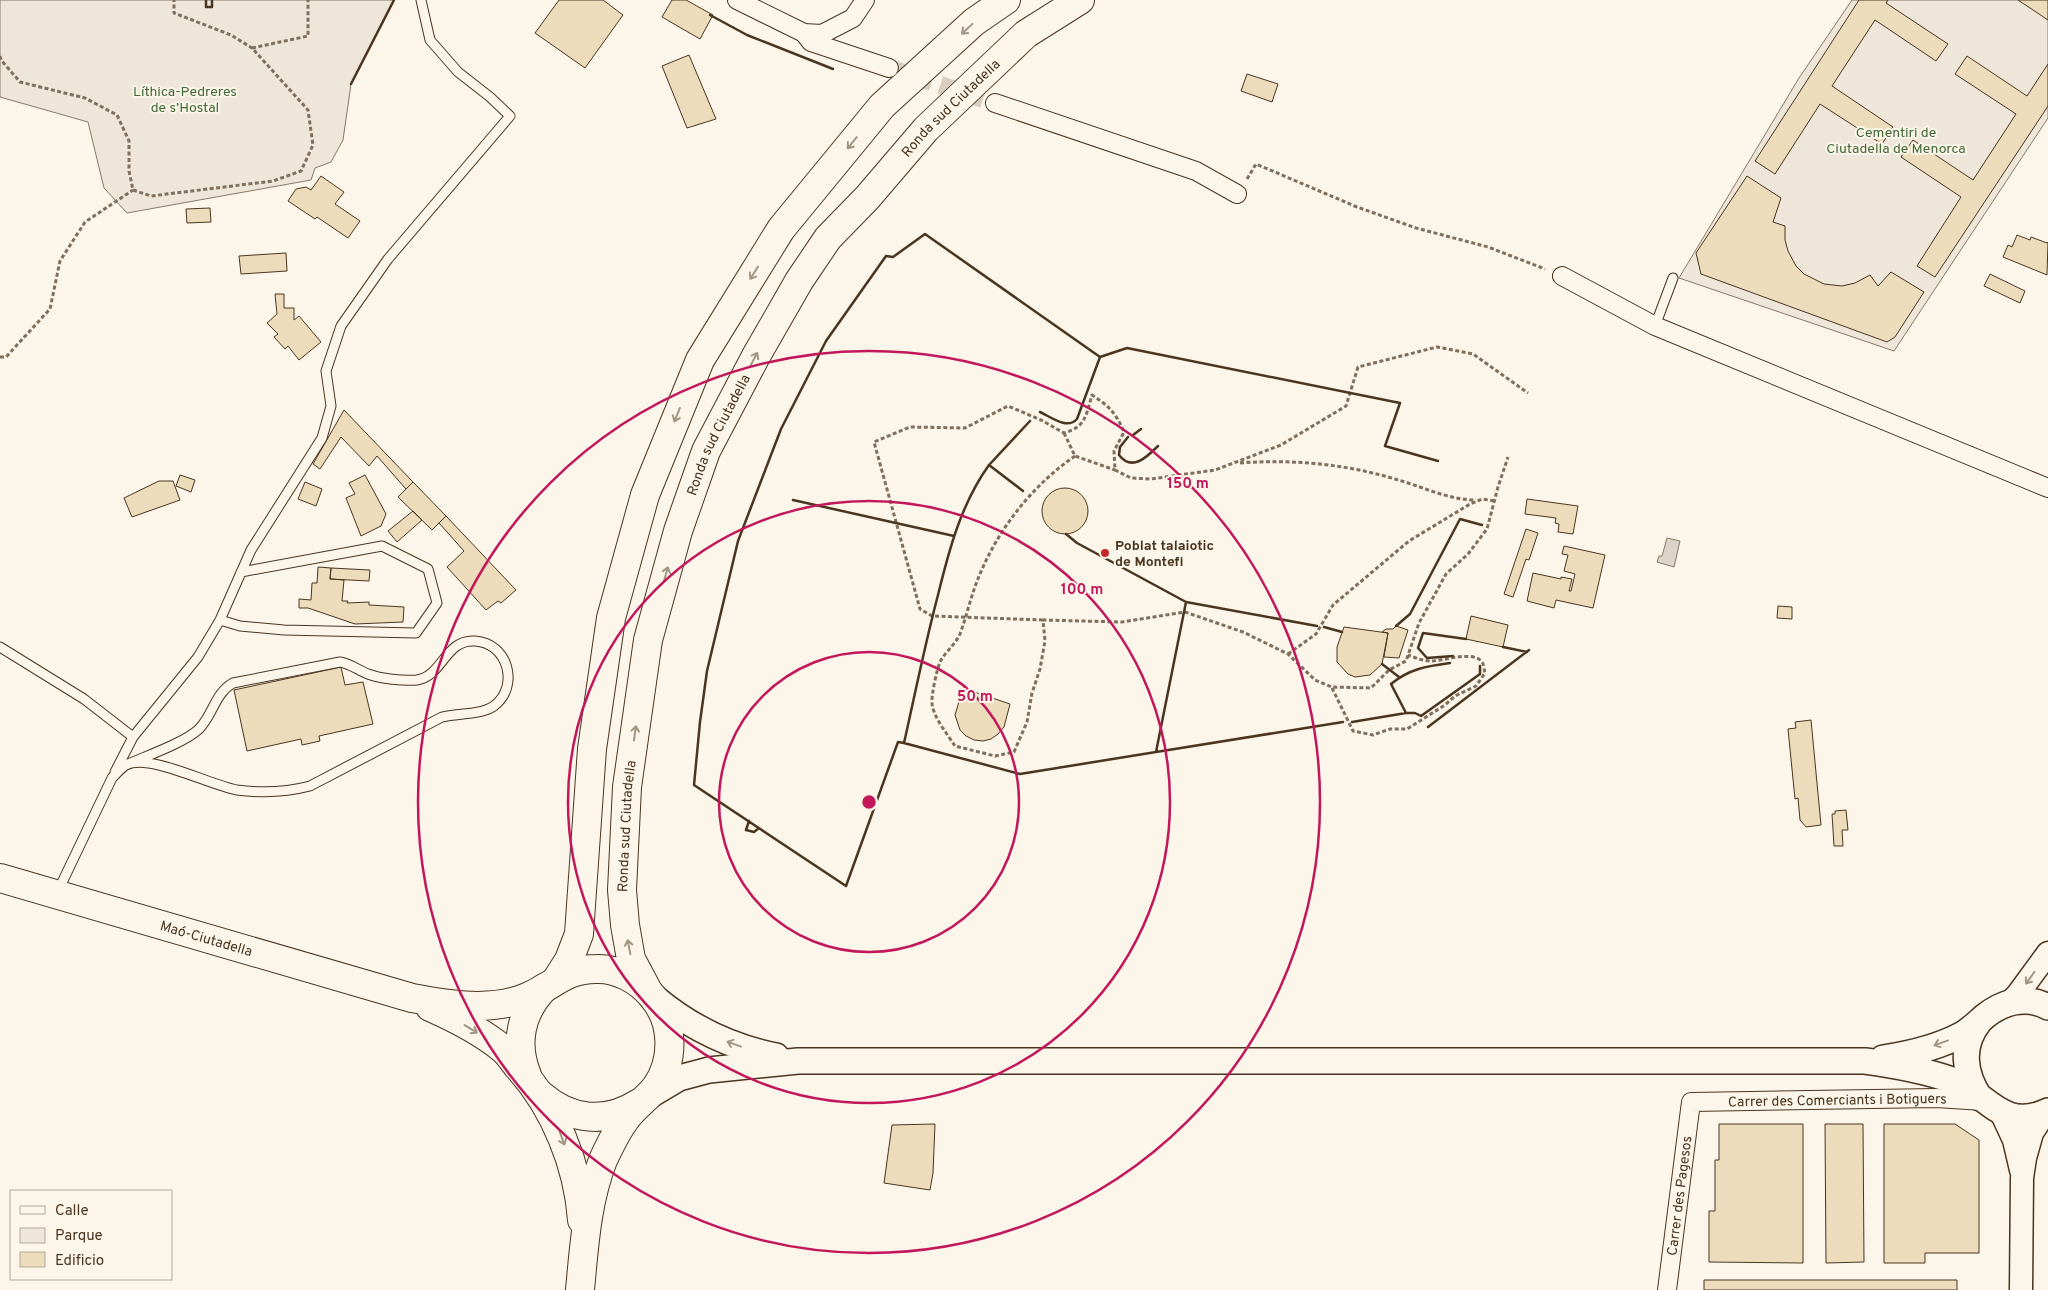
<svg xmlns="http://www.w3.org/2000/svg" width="2048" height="1290" font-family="Overpass,sans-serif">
<rect width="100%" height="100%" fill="#fbf6e9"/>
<path fill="#ede6d9" stroke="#887966" d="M 0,0 L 394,0 L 351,84 L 343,140 L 331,162 L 315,168 L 311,180 L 127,213 L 104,188 L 88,122 L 0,97 Z
M 1852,0 L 2048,0 L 2048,118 L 1894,351 L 1679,278 L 1799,78 Z"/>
<path fill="#dcd4c6" stroke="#887966" d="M 1667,538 L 1680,541 L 1674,567 L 1657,562 L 1659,556 L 1662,556 Z"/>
<path fill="#ecdcbc" stroke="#4a3520" d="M 559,0 L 603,0 L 623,15 L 585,68 L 535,33 Z
M 672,0 L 686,0 L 713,15 L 700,39 L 662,17 Z
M 1859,0 L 1888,0 L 1886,3 L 1948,44 L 1936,61 L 1875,20 L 1832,86 L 1893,127 L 1882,144 L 1820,104 L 1775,174 L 1755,161 Z
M 2018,0 L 2048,0 L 2048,20 Z
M 689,55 L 716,119 L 687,128 L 662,66 Z
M 1967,56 L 2027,96 L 2048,64 L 2048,106 L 1935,277 L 1917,266 L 1961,197 L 1901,157 L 1913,140 L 1973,180 L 2016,114 L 1955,74 Z
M 1247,74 L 1278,84 L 1272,102 L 1241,91 Z
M 321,176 L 344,192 L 335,204 L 360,221 L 348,238 L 317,217 L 315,219 L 288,201 L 296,189 L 306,187 L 311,190 Z
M 1747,176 L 1781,198 L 1773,222 L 1785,226 L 1785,240 L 1788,251 L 1796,266 L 1804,274 L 1824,284 L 1842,286 L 1855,283 L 1870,275 L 1878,286 L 1891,272 L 1924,292 L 1895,337 L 1887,342 L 1701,274 L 1696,253 Z
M 210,208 L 211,222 L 187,223 L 186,209 Z
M 2017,235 L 2030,240 L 2031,237 L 2047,243 L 2048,242 L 2047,275 L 2003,257 L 2008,245 L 2012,247 Z
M 286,253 L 287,271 L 241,274 L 239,256 Z
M 1990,274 L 2025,291 L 2020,303 L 1984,286 Z
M 275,294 L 284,294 L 284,308 L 294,308 L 294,320 L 299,316 L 321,342 L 299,360 L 288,346 L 285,349 L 274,337 L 278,334 L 267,323 L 277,314 Z
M 344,410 L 413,482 L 406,489 L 377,456 L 369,466 L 341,437 L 320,469 L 313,464 Z
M 180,475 L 195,480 L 191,492 L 176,486 Z
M 365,475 L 386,514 L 381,526 L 361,536 L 346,498 L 355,494 L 349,483 Z
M 159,481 L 173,481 L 180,500 L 132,517 L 124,498 Z
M 305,482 L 322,489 L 316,506 L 298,499 Z
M 413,482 L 446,516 L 432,530 L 398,497 Z
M1042 511a23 23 0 1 1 46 0a23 23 0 1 1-46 0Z
M 1527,499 L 1578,506 L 1573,534 L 1558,532 L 1559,524 L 1555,523 L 1556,518 L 1525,514 Z
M 413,511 L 422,520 L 397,542 L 388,531 Z
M 446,516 L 516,590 L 501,603 L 498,601 L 486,610 L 447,567 L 464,551 L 439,523 Z
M 1526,529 L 1538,533 L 1529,560 L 1526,559 L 1513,597 L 1504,594 Z
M 1564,546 L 1605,555 L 1593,608 L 1556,600 L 1554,608 L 1527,601 L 1533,573 L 1561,579 L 1561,577 L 1572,579 L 1569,591 L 1571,591 L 1575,574 L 1564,571 L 1568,555 L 1562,554 Z
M 318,567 L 331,568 L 330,579 L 344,580 L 342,601 L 348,601 L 347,603 L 369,602 L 369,605 L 404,607 L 403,622 L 355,624 L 308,608 L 299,608 L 299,599 L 311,600 L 312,583 L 317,583 Z
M 331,568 L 370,570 L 369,581 L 330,579 Z
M 1778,606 L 1792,607 L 1792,619 L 1777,618 Z
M 1471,616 L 1508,625 L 1503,647 L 1466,639 Z
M 1396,626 L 1408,630 L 1399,658 L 1384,657 L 1388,633 L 1382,632 L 1386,629 L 1393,629 Z
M 1344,627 L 1388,633 L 1382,664 L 1370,675 L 1355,677 L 1348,674 L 1337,662 L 1337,647 Z
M 341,667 L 345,685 L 363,682 L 373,724 L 319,736 L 320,741 L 302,745 L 301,739 L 247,751 L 234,690 Z
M 963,688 L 1010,704 L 1004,727 L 998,734 L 991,739 L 983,741 L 974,740 L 966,736 L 960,730 L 955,715 Z
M 1811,720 L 1821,825 L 1806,827 L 1800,820 L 1798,798 L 1795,799 L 1788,729 L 1796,728 L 1795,722 Z
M 1846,810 L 1848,830 L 1842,830 L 1843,846 L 1834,846 L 1832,814 L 1835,814 L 1835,811 Z
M 935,1124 L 933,1173 L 930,1190 L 884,1183 L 892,1125 Z
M 1719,1124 L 1803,1124 L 1803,1263 L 1709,1262 L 1709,1211 L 1715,1211 L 1715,1160 L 1719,1160 Z
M 1825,1124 L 1863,1124 L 1864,1262 L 1826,1263 Z
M 1884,1124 L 1955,1124 L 1979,1140 L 1979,1253 L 1925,1253 L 1925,1263 L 1884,1263 Z
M 1704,1280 L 1957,1280 L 1957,1290 L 1704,1290 Z"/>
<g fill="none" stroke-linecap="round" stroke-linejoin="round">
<path stroke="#d8cfc1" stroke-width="18" stroke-dasharray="18 9" stroke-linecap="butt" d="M 889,68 L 995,103"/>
<defs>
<path id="service" d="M 1655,326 L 1673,278
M 220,620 L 240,626 L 284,630 L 416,633 L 437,603 L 428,569 L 382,546 L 241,572
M 0,647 L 84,699 L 133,737 L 115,772
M 133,737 L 198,657 L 220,620 L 251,550 L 322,438 L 331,406 L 326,371 L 341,326 L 388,259 L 510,116 L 490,97 L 458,72 L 430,40 L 421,0
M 58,891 L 112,778 C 116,774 121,768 126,765 C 150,753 209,785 237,790 C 260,793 287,792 310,786 L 442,717 C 458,713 481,715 494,706 C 520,686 508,643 475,641 C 445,639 443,676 417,680 C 403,681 381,679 368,674 C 358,670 351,664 340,662 L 233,683 C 215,693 213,715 199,729 C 184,743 146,756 126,765"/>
<g id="minor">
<path d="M 737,0 L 804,33 L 822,34 L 853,18 L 865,0"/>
<path d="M 804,33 L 811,42 L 889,68"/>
<path d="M 995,103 L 1196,171 L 1237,194"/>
<path d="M 1562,276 L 1655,326 L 2048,488"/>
<path id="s1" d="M 1667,1290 L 1691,1102 L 1936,1098 L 1984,1101"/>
</g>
<path id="tertiary" d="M 2010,1002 L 2018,994 L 2048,953
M 2001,1112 L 2014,1140 L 2021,1170
M 2021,1290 L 2022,1178 L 2025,1158 L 2032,1133 L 2045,1113"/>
<path id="secondary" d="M 655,998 C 691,1028 730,1047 776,1056
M 1979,1022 C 1960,1046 1964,1074 1980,1098
M 1883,1058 C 1910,1054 1939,1047 1963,1034 C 1971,1029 1977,1023 1984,1017 C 2002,1002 2026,995 2048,1007
M 647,1097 L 679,1078 L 709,1070 L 798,1061 L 1865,1061 C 1895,1065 1923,1070 1952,1080 C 1986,1092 2002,1133 2048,1111"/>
<g id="primary">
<path id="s2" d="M 0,878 L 412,998 C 449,1005 492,1012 527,997 C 554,986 564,969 596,969 C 617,968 639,980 652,996 C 674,1021 675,1060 656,1087 C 647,1099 633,1108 625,1120 C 616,1132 609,1147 603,1160 C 587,1200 584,1247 580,1290"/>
<path d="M 557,979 L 569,960 L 579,934 L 592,749 L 611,618 L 645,495 L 700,360 L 781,229 L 882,106 L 974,22 L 1006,0"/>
<path id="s3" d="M 648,991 L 631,959 L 625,925 L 622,890 L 627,787 L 648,640 L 678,531 L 706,451 L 756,356 L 799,281 L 828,238 L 867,198 L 926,129 L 1026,34 L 1080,0"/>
<path d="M 430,1007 C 455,1018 482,1032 503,1049 C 509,1054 513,1061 518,1067 C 555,1108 578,1165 582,1220"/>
<path d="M 527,1075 C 514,1043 521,1012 544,988"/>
<path d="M 541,1095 C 571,1121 606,1124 639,1103"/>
</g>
</defs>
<use href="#service" stroke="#4a3520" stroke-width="11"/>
<use href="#minor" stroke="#4a3520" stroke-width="20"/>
<use href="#tertiary" stroke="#4a3520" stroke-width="25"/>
<use href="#secondary" stroke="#4a3520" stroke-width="28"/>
<use href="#primary" stroke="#4a3520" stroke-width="30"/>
<path stroke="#7f6f5c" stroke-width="3" stroke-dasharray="4 2.5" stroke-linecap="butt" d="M 252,48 L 308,36 L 308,0
M 0,56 L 1,60 L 20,82 L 85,98 L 117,115 L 129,141 L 129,171 L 133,190 L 151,196 L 273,181 L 301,171 L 313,145 L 308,110 L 252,48 L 231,35 L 174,13 L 174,0
M 1247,179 L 1256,164 L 1357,207 L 1416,228 L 1488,247 L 1545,269
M 0,357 L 6,357 L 50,309 L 60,261 L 85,222 L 133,190
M 1064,433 L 1075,456 L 1115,470
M 1075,456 C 1030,487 995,533 976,584 C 970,600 966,618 960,634 C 955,645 945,652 940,662 C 937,669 931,696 932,703 C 933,717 948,735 955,746 L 995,756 L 1014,752 L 1027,722 L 1032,693 L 1040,669 L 1045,641 L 1043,620 L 1122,622 L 1185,612 L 1243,632 L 1288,654 L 1315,680 L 1332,687 L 1371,688 L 1389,670 L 1406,661 L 1419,623 L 1446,574 L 1468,554 L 1487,529 L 1498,487 L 1508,457
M 1240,463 C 1292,459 1345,464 1395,479 C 1421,486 1448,500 1476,500
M 1043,620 L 932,616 L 920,609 L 874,442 L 910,427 L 965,428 L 1008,406 L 1041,420 L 1064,433 C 1086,427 1086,415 1092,395 C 1109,406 1116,413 1124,432 L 1114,451 L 1115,470 L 1131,478 L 1151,479 L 1215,470 L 1281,445 L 1346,406 L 1358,367 L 1437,347 L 1473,354 L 1528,393
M 1288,654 L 1316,634 L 1333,605 L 1409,541 L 1470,504 L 1482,499 L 1495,501
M 1332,688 L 1353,731 L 1373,735 L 1390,729 L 1407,729 L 1445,705 L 1455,696 L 1476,686 L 1485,673 C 1484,670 1484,664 1482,662 C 1473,650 1444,661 1431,661 C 1423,661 1416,658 1408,655"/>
<use href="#service" stroke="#fbf6e9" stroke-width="9"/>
<use href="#minor" stroke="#fbf6e9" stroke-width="18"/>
<use href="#tertiary" stroke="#fbf6e9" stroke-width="22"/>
<use href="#secondary" stroke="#fbf6e9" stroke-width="25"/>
<use href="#primary" stroke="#fbf6e9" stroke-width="28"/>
<path stroke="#4a3520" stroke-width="2.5" d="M 206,0 L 206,7 L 212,7 L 212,0
M 710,15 L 747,35 L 833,69
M 351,84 L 394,0
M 1040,412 C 1051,417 1067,430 1077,419 L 1100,357 L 1127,348 L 1400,403 L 1385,446 L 1438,461
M 1133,435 L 1141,429
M 1128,437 L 1120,447 L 1119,455 C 1132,472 1147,457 1158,446
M 989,465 L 1030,421
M 1023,491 L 989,465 C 961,504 949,550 938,595 C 925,644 915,694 904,743 L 1020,774 L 1156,752
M 793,500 L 954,536
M 1066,534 L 1077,543 L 1186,602
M 1317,626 L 1186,602 L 1156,752 L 1343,722
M 1396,626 L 1410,614 L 1460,519 L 1482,525
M 1324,627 L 1342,632
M 1503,647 L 1527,652
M 1453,656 L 1427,658 L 1418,648 L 1423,633 L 1466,639
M 1382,664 L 1399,677
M 1406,713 L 1415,713 L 1421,716 L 1480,674 L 1480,666
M 1352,722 L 1406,713 L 1391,684 C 1409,669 1427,666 1450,663
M 1428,727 L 1529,650
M 904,743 L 898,742 L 846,886 L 694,785 L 700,722 L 707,671 L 738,541 L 781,429 L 826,341 L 886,256 L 893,257 L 925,234 L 1100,357
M 749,821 L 746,830 L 754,832 L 759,828"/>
</g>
<defs><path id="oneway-shaft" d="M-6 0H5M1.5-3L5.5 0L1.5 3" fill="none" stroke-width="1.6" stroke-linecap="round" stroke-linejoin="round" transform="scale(1.25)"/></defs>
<g stroke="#a29684">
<use href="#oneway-shaft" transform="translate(967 29) rotate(137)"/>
<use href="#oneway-shaft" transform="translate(852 143) rotate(129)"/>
<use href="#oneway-shaft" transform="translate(754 273) rotate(122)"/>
<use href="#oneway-shaft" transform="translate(754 359) rotate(-62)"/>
<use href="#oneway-shaft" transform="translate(677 415) rotate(112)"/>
<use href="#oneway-shaft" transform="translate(666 574) rotate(-74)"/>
<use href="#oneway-shaft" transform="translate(635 733) rotate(-82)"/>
<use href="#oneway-shaft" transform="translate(629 947) rotate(-101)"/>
<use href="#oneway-shaft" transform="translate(2030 978) rotate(126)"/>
<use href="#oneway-shaft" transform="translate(471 1029) rotate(31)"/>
<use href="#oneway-shaft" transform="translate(1941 1043) rotate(160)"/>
<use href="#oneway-shaft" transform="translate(734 1044) rotate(-160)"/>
<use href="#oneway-shaft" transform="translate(562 1138) rotate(70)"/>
</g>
<g fill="none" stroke="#c2185b" stroke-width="2.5">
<circle cx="869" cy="802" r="150"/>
<circle cx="869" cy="802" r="301"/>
<circle cx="869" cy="802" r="451"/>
</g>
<circle fill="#c62828" stroke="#fbf6e9" stroke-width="2" cx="1105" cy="553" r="5"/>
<g text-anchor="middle" stroke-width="4" stroke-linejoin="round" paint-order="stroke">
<g font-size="14" fill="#436837" stroke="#fbf6e9">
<text x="185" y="96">Líthica-Pedreres<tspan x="185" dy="16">de s’Hostal</tspan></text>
<text x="1896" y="137">Cementiri de<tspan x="1896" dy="16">Ciutadella de Menorca</tspan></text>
</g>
<g font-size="14" fill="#4a3520" stroke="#fbf6e9">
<text dy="5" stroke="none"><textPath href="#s3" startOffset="980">Ronda sud Ciutadella</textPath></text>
<text dy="5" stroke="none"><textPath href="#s3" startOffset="575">Ronda sud Ciutadella</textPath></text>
<text dy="5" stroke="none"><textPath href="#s3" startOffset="170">Ronda sud Ciutadella</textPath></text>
<text dy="5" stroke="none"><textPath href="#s2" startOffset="215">Maó-Ciutadella</textPath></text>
<text dy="5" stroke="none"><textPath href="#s1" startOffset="336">Carrer des Comerciants i Botiguers</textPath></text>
<text dy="5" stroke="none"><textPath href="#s1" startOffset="95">Carrer des Pagesos</textPath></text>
</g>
<g font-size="14" font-weight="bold" fill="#4a3520" stroke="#fbf6e9" text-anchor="start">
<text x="1115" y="550">Poblat talaiotic<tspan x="1115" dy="16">de Montefi</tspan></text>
</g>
</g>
<circle cx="869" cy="802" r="8" fill="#c2185b" stroke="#fbf6e9" stroke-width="2.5"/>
<g font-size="15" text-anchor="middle" font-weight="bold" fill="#c2185b" stroke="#fbf6e9" stroke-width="4" stroke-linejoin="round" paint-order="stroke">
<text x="1188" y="488">150 m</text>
<text x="1082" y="594">100 m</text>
<text x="975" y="701">50 m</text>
</g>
<rect x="10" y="1190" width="162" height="90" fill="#fbf6e9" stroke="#b4a999"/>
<rect x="20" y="1206" width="25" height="8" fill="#fbf6e9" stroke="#b4a999"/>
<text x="55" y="1215" font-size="15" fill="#4a3520">Calle</text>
<rect x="20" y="1228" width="25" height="15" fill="#ede6d9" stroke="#b4a999"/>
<text x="55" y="1240" font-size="15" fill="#4a3520">Parque</text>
<rect x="20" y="1252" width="25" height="15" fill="#ecdcbc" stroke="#b4a999"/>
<text x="55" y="1265" font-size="15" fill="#4a3520">Edificio</text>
</svg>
